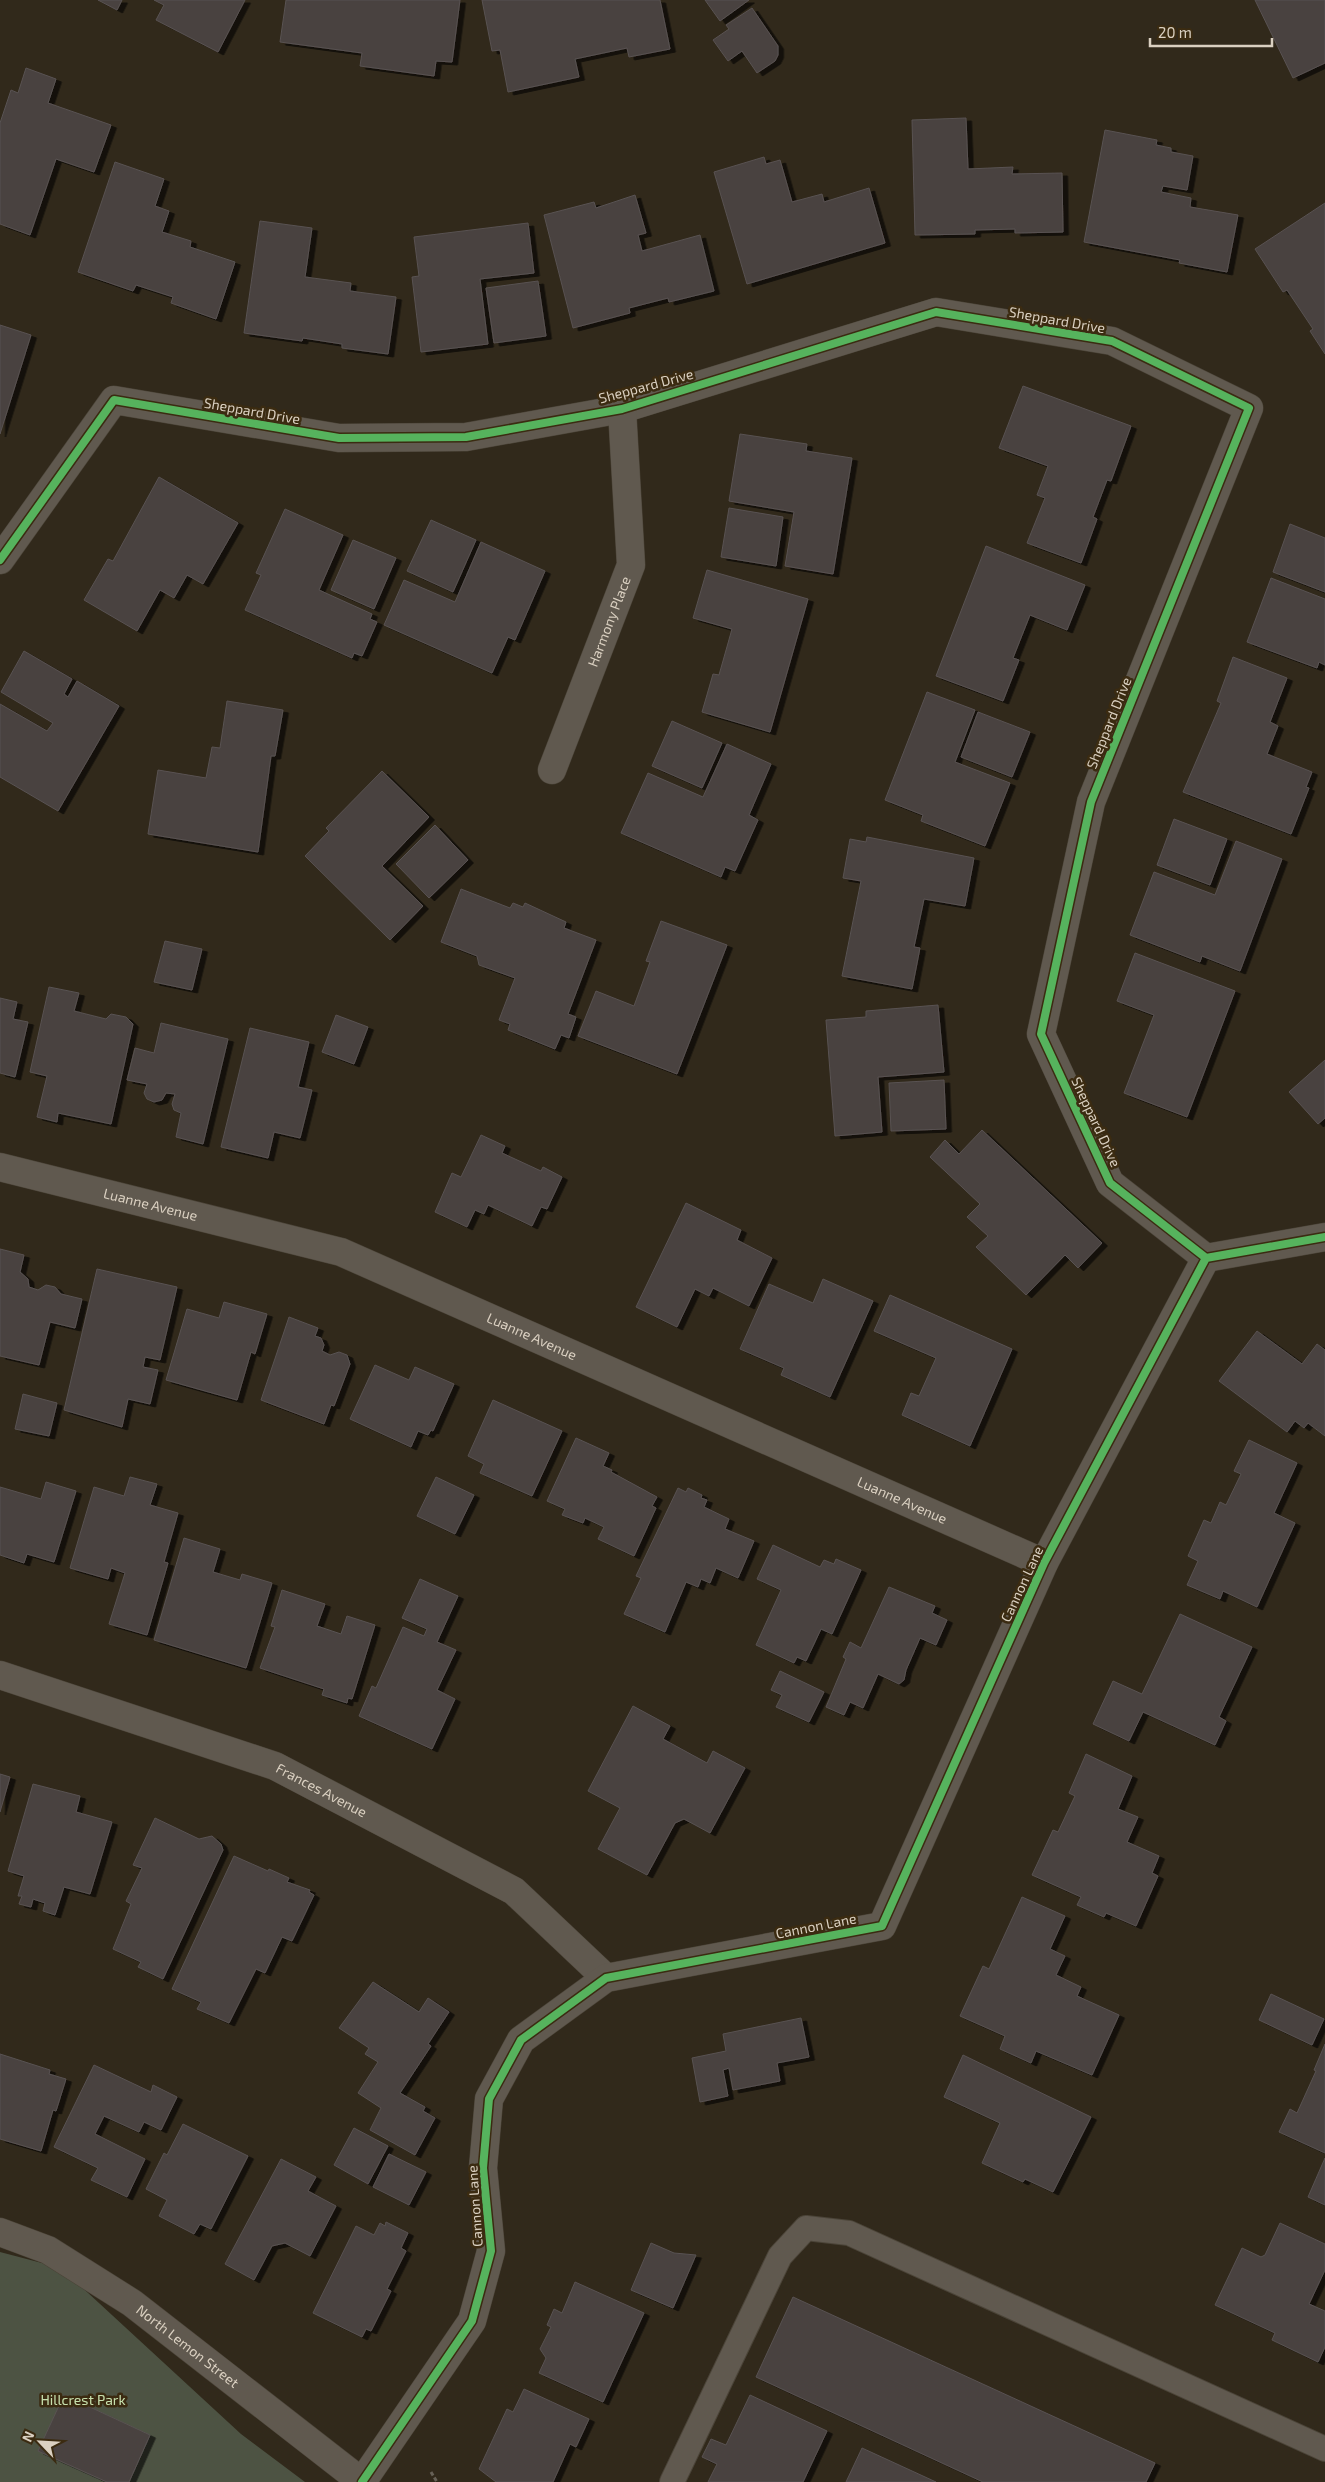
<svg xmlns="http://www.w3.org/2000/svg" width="1325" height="2482" font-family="'Exo 2',sans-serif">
<defs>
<filter id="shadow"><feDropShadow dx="5.5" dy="3" stdDeviation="0" flood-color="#0009"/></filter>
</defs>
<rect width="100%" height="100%" fill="#31291b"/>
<path fill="#4d5343" d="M 0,2252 L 61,2268 L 241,2434 L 305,2482 L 0,2482 Z"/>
<path fill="#48423f" stroke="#595252" filter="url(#shadow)" d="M 98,0 L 122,0 L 117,10 Z
M 154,0 L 245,0 L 218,52 L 156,20 L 164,5 Z
M 286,0 L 460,0 L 452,62 L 436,61 L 434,76 L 360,66 L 362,53 L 280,42 Z
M 482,0 L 660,0 L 670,49 L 629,57 L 627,48 L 575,59 L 579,77 L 508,92 L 500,50 L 492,51 Z
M 705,0 L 749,0 L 720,21 Z
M 1255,0 L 1325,0 L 1325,63 L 1293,78 Z
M 752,8 L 778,46 L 778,55 L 775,61 L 757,73 L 742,51 L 728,61 L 713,40 L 729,29 L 726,25 Z
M 26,68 L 56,79 L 48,103 L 111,125 L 94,172 L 56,159 L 30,235 L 0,224 L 0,123 L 11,90 L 18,93 Z
M 966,118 L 968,169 L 1013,167 L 1012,174 L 1062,173 L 1063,232 L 1015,233 L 1015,229 L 975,230 L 975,234 L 915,235 L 912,120 Z
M 1105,130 L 1157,140 L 1156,145 L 1171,148 L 1171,152 L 1193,156 L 1187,190 L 1163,186 L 1161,192 L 1191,198 L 1190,207 L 1238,215 L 1227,272 L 1179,263 L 1180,260 L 1084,242 Z
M 764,157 L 766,164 L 780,160 L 792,202 L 822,194 L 824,202 L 869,188 L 885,243 L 747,284 L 714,172 Z
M 115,162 L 164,179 L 155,206 L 169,211 L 162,232 L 191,241 L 190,247 L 235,262 L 216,319 L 171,303 L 173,297 L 136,285 L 133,291 L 78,272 Z
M 635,195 L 646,233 L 638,235 L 642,251 L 700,235 L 714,291 L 669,302 L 668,298 L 629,308 L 630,313 L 573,328 L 544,215 L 594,202 L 596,208 Z
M 1325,203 L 1325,354 L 1310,331 L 1313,329 L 1287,290 L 1283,292 L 1255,249 Z
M 260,221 L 312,228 L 305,277 L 351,283 L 350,291 L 396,297 L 388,354 L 342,348 L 342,344 L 303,338 L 302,341 L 244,333 Z
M 528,223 L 534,273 L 480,279 L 488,344 L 421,352 L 412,277 L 419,276 L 414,237 Z
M 538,281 L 546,336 L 494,343 L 486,288 Z
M 0,325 L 31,335 L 0,434 Z
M 1023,386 L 1131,426 L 1111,481 L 1107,480 L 1093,517 L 1097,519 L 1081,563 L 1027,543 L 1045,498 L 1037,495 L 1048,466 L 999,448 Z
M 740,434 L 807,444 L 806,451 L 852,458 L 833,574 L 785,566 L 794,512 L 729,501 Z
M 159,477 L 238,523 L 203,584 L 187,575 L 174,598 L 160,590 L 137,631 L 84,600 L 108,559 L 113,561 Z
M 729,508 L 783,517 L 776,566 L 721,557 Z
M 285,509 L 343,535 L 319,590 L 372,614 L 370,619 L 377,622 L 362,656 L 354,653 L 352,658 L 245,610 L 261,575 L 256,573 Z
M 431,520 L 476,540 L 453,592 L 407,571 Z
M 1290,524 L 1325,538 L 1325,592 L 1273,572 Z
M 353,540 L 396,558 L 374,609 L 331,590 Z
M 481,542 L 545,571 L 515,640 L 508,637 L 492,673 L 384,625 L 404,580 L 455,602 Z
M 986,546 L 1085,585 L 1067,630 L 1030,615 L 1013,658 L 1019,660 L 1003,701 L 936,676 Z
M 707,570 L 808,599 L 770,732 L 702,712 L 713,674 L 719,675 L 732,629 L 693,618 Z
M 1271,578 L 1325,599 L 1325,665 L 1319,662 L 1317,668 L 1247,642 Z
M 24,651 L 72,679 L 64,694 L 68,697 L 77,681 L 119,706 L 58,811 L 0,777 L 0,704 L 47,731 L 53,723 L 1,692 Z
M 1233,657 L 1287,678 L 1270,722 L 1278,726 L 1267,754 L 1312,772 L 1306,787 L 1309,788 L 1291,834 L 1183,792 L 1221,703 L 1217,701 Z
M 927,692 L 975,710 L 955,762 L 1010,783 L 985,846 L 921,821 L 923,815 L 885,800 Z
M 227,701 L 283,710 L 275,756 L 271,756 L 258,852 L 148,834 L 158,770 L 206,778 L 212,747 L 220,748 Z
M 978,712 L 1030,732 L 1012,777 L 961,757 Z
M 672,721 L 722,743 L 702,788 L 652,766 Z
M 727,744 L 771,764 L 749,815 L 758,820 L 735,871 L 725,867 L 721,877 L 621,833 L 648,773 L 703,797 Z
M 382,771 L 429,817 L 382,866 L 423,906 L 390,940 L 305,856 L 329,831 L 326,828 Z
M 1174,819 L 1227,839 L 1210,885 L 1157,865 Z
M 435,825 L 468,860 L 429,898 L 396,864 Z
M 867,837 L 974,858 L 965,906 L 924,899 L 914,947 L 920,948 L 912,989 L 842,976 L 861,881 L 843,878 L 850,839 L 866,842 Z
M 1236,841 L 1282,859 L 1240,971 L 1202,956 L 1200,962 L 1130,935 L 1154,872 L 1215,895 Z
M 461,889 L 510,908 L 513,903 L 523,907 L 525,903 L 566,922 L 564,928 L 596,940 L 568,1014 L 576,1017 L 569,1038 L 561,1035 L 555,1049 L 508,1030 L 510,1024 L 499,1020 L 515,978 L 479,965 L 477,956 L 441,942 Z
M 661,921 L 727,945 L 677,1074 L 578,1036 L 596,991 L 634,1006 L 650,962 L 646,961 Z
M 165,941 L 202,949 L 192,990 L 154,982 Z
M 1135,953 L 1235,991 L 1187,1117 L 1124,1093 L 1154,1015 L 1117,1001 Z
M 49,987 L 79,993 L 74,1011 L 106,1019 L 111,1014 L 126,1017 L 133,1024 L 111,1124 L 58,1113 L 57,1122 L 37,1117 L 47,1076 L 30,1072 Z
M 0,998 L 17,1002 L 13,1019 L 28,1022 L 15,1077 L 0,1073 Z
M 938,1005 L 944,1072 L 878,1077 L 882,1132 L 835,1136 L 826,1020 L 866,1017 L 866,1011 Z
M 336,1015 L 368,1027 L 354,1064 L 322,1052 Z
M 161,1023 L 228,1039 L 203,1144 L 176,1137 L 181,1113 L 174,1110 L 172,1104 L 175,1094 L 166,1093 L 162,1100 L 154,1102 L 147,1099 L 144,1093 L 147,1084 L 127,1080 L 135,1048 L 154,1053 Z
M 250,1028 L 309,1042 L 298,1087 L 312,1090 L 300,1138 L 274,1132 L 268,1158 L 221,1147 Z
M 1325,1060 L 1325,1118 L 1318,1124 L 1289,1092 Z
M 944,1080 L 946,1129 L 891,1131 L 889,1083 Z
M 982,1130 L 1102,1243 L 1078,1268 L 1065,1255 L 1026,1295 L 976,1247 L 988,1236 L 967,1217 L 980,1204 L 930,1157 L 945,1140 L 959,1154 Z
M 481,1135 L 505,1146 L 502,1153 L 541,1171 L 543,1167 L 562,1177 L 547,1209 L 541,1207 L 532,1226 L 488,1205 L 484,1214 L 475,1210 L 467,1227 L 435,1212 L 452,1173 L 461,1177 Z
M 686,1203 L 741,1230 L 737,1240 L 772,1258 L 749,1306 L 713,1288 L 709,1296 L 695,1289 L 677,1327 L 636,1307 Z
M 0,1249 L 24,1255 L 20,1272 L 28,1279 L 29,1287 L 38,1290 L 46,1285 L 55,1287 L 61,1294 L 82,1299 L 75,1328 L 50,1322 L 39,1365 L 0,1356 Z
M 97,1269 L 177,1287 L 160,1360 L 145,1357 L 143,1367 L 158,1370 L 150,1404 L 128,1399 L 122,1427 L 64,1410 Z
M 823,1279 L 873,1301 L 830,1397 L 781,1375 L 784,1368 L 740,1349 L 769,1284 L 813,1303 Z
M 890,1295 L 1012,1349 L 970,1446 L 902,1415 L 911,1393 L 919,1396 L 936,1358 L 874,1331 Z
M 224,1302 L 267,1314 L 255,1354 L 251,1352 L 237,1400 L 166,1380 L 187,1309 L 219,1318 Z
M 289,1317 L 318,1328 L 315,1336 L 321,1338 L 324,1345 L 322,1351 L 330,1355 L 339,1352 L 347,1355 L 350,1364 L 334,1406 L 331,1405 L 324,1424 L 261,1400 Z
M 1257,1331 L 1302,1364 L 1317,1344 L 1325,1350 L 1325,1436 L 1308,1423 L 1304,1428 L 1295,1421 L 1287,1432 L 1219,1381 Z
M 375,1365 L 409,1380 L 415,1367 L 454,1384 L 433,1431 L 431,1430 L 428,1435 L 418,1431 L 411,1447 L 350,1419 Z
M 23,1394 L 57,1403 L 49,1436 L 15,1429 Z
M 493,1400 L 562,1431 L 532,1496 L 480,1473 L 484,1464 L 468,1456 Z
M 576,1438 L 609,1453 L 603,1466 L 612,1470 L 611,1472 L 657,1497 L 652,1506 L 656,1508 L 634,1556 L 598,1539 L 604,1527 L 585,1518 L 583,1523 L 562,1515 L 565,1509 L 547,1501 Z
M 1249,1440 L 1297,1463 L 1274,1513 L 1295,1523 L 1257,1607 L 1223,1591 L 1220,1599 L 1187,1585 L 1198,1561 L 1188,1556 L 1204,1520 L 1211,1523 L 1220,1502 L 1226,1505 L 1241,1474 L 1234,1471 Z
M 130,1477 L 157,1484 L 150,1505 L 178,1513 L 164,1562 L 168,1563 L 147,1635 L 109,1624 L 125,1573 L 111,1568 L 108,1579 L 70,1568 L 94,1487 L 124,1496 Z
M 436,1477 L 474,1495 L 455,1534 L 417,1516 Z
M 46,1482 L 76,1491 L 54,1562 L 27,1554 L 24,1563 L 0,1555 L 0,1487 L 41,1499 Z
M 678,1488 L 686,1492 L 688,1488 L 702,1495 L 701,1498 L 707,1500 L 704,1507 L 729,1519 L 725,1529 L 754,1541 L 738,1578 L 716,1568 L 710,1583 L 701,1579 L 698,1587 L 686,1582 L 665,1632 L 624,1614 L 641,1578 L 636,1576 Z
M 184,1538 L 220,1549 L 213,1572 L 240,1580 L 242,1574 L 272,1583 L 246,1668 L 154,1640 Z
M 773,1545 L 820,1567 L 824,1560 L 834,1564 L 836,1559 L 861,1570 L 832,1634 L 821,1629 L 806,1661 L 797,1657 L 794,1663 L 756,1645 L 781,1590 L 757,1579 Z
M 420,1579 L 458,1596 L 437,1642 L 456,1650 L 437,1690 L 455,1699 L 432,1749 L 359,1716 L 372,1686 L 376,1688 L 403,1627 L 424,1636 L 427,1629 L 402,1618 Z
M 889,1587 L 935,1606 L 932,1613 L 947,1620 L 936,1645 L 920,1638 L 906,1670 L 904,1680 L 899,1684 L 878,1674 L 863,1708 L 850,1702 L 844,1715 L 826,1707 L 846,1659 L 843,1657 L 850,1642 L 861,1648 Z
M 282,1590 L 325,1604 L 317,1626 L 341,1634 L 347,1616 L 375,1625 L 352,1699 L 348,1698 L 347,1703 L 322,1695 L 324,1689 L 260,1668 L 275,1627 L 271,1626 Z
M 1180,1614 L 1252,1647 L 1219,1717 L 1226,1721 L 1215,1745 L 1143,1712 L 1129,1741 L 1093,1724 L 1113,1681 L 1142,1694 Z
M 780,1671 L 824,1692 L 809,1722 L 776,1707 L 782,1695 L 771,1690 Z
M 633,1706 L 670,1726 L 663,1739 L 707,1763 L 713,1751 L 745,1768 L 710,1833 L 684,1819 L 675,1823 L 647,1875 L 598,1849 L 620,1808 L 588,1791 Z
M 1086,1754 L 1132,1776 L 1118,1809 L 1138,1817 L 1127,1842 L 1159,1856 L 1152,1873 L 1158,1876 L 1136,1926 L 1106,1913 L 1104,1917 L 1077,1905 L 1081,1897 L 1032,1875 L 1053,1830 L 1058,1832 L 1075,1796 L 1069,1793 Z
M 0,1774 L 10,1777 L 0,1812 Z
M 33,1784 L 80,1796 L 76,1812 L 112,1822 L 90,1894 L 64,1887 L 55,1915 L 43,1911 L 45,1903 L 33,1899 L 31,1907 L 19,1904 L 22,1896 L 18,1896 L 24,1876 L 8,1871 Z
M 155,1818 L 199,1839 L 212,1836 L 221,1844 L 223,1850 L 163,1979 L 138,1967 L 141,1962 L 113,1949 L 131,1904 L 126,1901 L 142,1868 L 133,1865 Z
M 234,1856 L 268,1871 L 269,1869 L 289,1878 L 287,1882 L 310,1890 L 309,1892 L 314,1895 L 292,1941 L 282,1937 L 265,1973 L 256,1969 L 229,2023 L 197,2009 L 201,2002 L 172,1989 Z
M 1022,1897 L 1065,1916 L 1050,1949 L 1065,1956 L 1056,1975 L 1081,1987 L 1077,1996 L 1119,2015 L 1092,2075 L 1036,2051 L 1031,2063 L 1000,2049 L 1005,2036 L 960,2016 L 983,1966 L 989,1969 Z
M 373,1982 L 419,2012 L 428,1998 L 449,2012 L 428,2044 L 431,2046 L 400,2093 L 425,2107 L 423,2111 L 435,2118 L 415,2155 L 370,2130 L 381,2108 L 358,2093 L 378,2062 L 365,2054 L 369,2048 L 339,2028 Z
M 1271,1994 L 1324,2019 L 1312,2045 L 1259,2020 Z
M 801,2018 L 809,2057 L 777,2063 L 780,2081 L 733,2090 L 729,2068 L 723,2070 L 728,2096 L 700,2102 L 692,2058 L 726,2051 L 723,2034 Z
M 1325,2044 L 1325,2153 L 1279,2132 L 1290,2109 L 1297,2113 L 1316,2071 L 1314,2070 Z
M 0,2054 L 50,2070 L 49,2074 L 66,2079 L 56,2111 L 53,2110 L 41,2151 L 0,2139 Z
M 963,2055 L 1091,2117 L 1053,2192 L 1025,2179 L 1023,2182 L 982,2163 L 1000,2123 L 944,2097 Z
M 94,2065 L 151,2092 L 153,2085 L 177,2097 L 161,2130 L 144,2122 L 139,2132 L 104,2116 L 95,2134 L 145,2159 L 127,2197 L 91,2180 L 98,2168 L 54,2147 Z
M 183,2124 L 248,2156 L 211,2229 L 200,2224 L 194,2234 L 159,2216 L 167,2200 L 146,2189 L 164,2153 L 167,2155 Z
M 354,2128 L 388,2146 L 368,2184 L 334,2165 Z
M 389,2154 L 426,2172 L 409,2205 L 373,2187 Z
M 1325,2158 L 1325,2205 L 1308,2197 Z
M 281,2159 L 316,2177 L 308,2191 L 336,2206 L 310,2256 L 285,2243 L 272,2246 L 254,2280 L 225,2264 Z
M 386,2222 L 408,2233 L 401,2248 L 406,2251 L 387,2289 L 391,2291 L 371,2331 L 366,2329 L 362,2337 L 313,2313 L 356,2226 L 374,2235 L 380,2223 L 385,2226 Z
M 1280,2223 L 1325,2244 L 1325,2270 L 1309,2304 L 1325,2311 L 1325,2347 L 1318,2362 L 1272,2340 L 1275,2333 L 1215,2305 L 1242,2248 L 1261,2257 L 1265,2255 Z
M 651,2243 L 674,2253 L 696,2255 L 673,2308 L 631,2290 Z
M 575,2282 L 644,2313 L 603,2402 L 539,2373 L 546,2358 L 540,2349 L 551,2327 L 547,2325 L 554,2309 L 562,2313 Z
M 793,2297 L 1155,2463 L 1146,2482 L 983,2482 L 756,2377 Z
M 524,2389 L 589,2419 L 576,2447 L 570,2444 L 553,2482 L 496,2482 L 479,2469 L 507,2409 L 513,2412 Z
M 64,2395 L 150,2435 L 129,2482 L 107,2482 L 38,2451 Z
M 750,2395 L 827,2431 L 803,2482 L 708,2482 L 717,2464 L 702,2457 L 711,2439 L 726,2445 Z
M 862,2448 L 936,2482 L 846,2482 Z"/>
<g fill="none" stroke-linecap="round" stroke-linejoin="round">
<defs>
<path id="lane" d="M 672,2482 L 780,2256 L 806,2228 L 849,2233 L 1325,2449"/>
<g id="street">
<path d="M 0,560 L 114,400 L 339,438 L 466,437 L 622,409 L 936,312 L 1112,341 L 1249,408 L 1091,802 L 1041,1034 L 1110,1183 L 1206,1258 L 1325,1237"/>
<path id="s1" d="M 552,770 L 631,565 L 622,409"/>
<path id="s2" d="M 0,1167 L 341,1252 L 1044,1563"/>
<path id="s3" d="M 0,1675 L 275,1766 L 514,1891 L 606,1978"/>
<path d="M 362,2482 L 472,2321 L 491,2251 L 483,2168 L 489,2099 L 521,2040 L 606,1978 L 882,1926 L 1044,1563 L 1206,1258"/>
</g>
<g id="secondary">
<path id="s4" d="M 0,2232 L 48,2250 L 132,2303 L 362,2482"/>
</g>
</defs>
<use href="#lane" stroke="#4b4438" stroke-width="26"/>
<use href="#street" stroke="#4b4438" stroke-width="29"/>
<use href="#secondary" stroke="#4b4438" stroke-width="29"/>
<path stroke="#676157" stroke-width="3" stroke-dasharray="4 2.5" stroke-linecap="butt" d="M 431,2472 L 437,2482"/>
<use href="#lane" stroke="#60594f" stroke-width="24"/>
<use href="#street" stroke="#60594f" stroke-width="28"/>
<use href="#secondary" stroke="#60594f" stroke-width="28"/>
<defs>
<path id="cycleway" d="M 0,560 L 114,400 L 339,438 L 466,437 L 622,409 L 936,312 L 1112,341 L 1249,408 L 1091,802 L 1041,1034 L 1110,1183 L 1206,1258 L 1325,1237
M 362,2482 L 472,2321 L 491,2251 L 483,2168 L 489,2099 L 521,2040 L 606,1978 L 882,1926 L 1044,1563 L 1206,1258"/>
</defs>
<use href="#cycleway" stroke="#3b2b11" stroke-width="11"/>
<use href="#cycleway" stroke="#56b35d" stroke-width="8"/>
</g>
<g text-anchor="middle" stroke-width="5" stroke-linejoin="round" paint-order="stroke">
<g font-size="14" fill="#dad0c1" stroke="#3b2b11">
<text transform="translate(1057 320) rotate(10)" y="5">Sheppard Drive</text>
<text transform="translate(646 386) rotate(-15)" y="5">Sheppard Drive</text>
<text transform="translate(252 411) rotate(10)" y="5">Sheppard Drive</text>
<text dy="5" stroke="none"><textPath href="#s1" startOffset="159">Harmony Place</textPath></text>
<text transform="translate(1109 723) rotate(-68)" y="5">Sheppard Drive</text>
<text transform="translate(1096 1122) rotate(65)" y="5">Sheppard Drive</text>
<text dy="5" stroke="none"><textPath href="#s2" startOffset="155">Luanne Avenue</textPath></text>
<text dy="5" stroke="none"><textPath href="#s2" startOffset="560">Luanne Avenue</textPath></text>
<text dy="5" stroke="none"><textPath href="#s2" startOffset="965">Luanne Avenue</textPath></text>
<text transform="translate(1022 1584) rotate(-65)" y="5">Cannon Lane</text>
<text dy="5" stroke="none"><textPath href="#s3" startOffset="342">Frances Avenue</textPath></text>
<text transform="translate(816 1926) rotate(-11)" y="5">Cannon Lane</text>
<text transform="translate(475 2206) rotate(-94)" y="5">Cannon Lane</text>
<text dy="5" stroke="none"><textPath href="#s4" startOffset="221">North Lemon Street</textPath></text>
</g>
<g font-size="14" fill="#c7e0ad" stroke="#3b2b11">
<text x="83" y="2405">Hillcrest Park</text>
</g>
</g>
<g transform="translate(40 2442) rotate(295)" stroke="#3b2b11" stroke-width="4" paint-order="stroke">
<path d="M0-4L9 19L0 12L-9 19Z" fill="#dad0c1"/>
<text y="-8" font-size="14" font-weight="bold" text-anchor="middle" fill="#dad0c1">N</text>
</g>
<path d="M1150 38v8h122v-8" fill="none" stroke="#dad0c1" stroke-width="2.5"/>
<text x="1158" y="38" font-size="15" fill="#dad0c1" stroke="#3b2b11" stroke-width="4" paint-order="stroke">20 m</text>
</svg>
